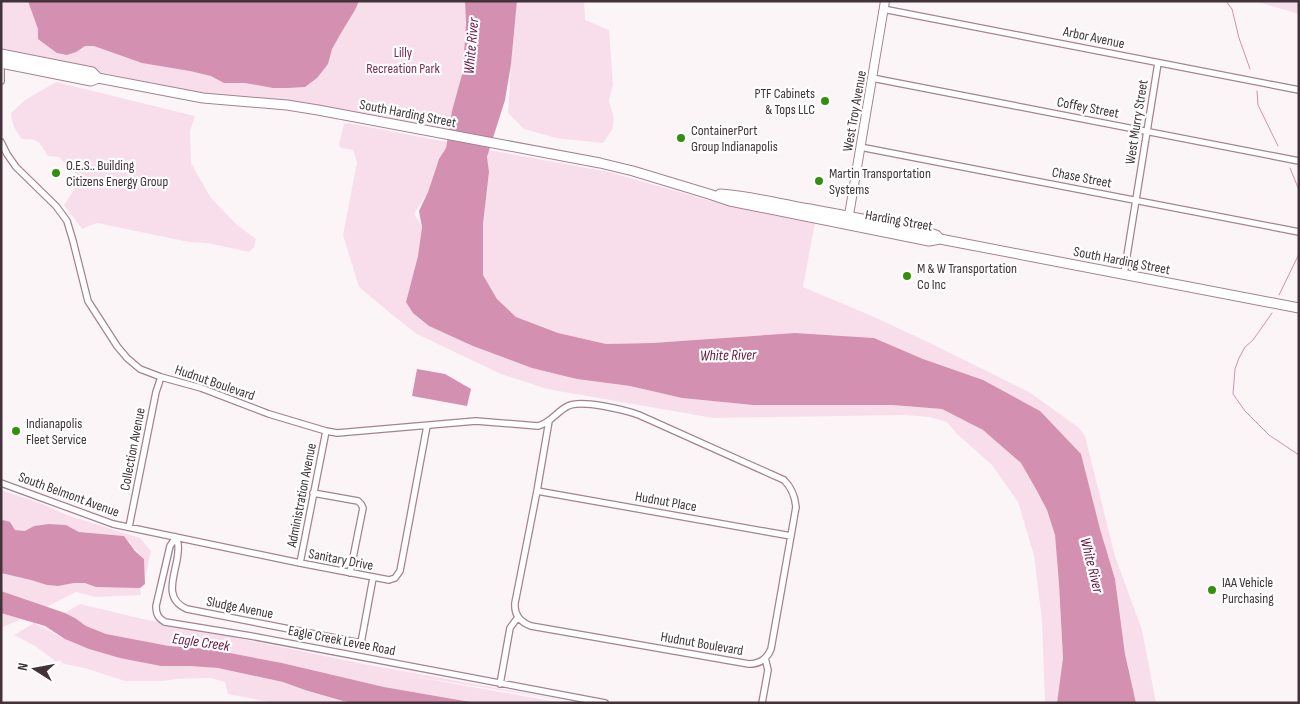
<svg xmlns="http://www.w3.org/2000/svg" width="1300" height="704" font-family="'Sofia Sans Condensed',sans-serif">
<rect width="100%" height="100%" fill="#fcf5f8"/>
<path fill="#f8deea" d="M 1,1 L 465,1 C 466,24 467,49 463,72 C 459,91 453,110 449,129 L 285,100 L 229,96 L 190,91 L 1,51 Z
M 517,1 L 584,1 L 585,20 L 609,30 L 613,85 L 609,101 L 614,118 L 612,130 L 603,143 L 556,138 L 524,129 L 508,113 L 511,64 Z
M 1255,1 L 1299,1 L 1299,14 Z
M 56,82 L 195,116 L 190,131 L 191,163 L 211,198 L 237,225 L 256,239 L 254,247 L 249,252 L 207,243 L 189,242 L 97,223 L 82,229 L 64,205 L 81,179 L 59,157 L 48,156 C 40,143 39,138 22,139 C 15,130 12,124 11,113 L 25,100 Z
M 348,123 L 447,142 L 446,148 L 436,166 L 428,192 L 414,214 L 422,227 L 418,256 L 406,302 L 577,379 L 630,386 L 682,398 L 753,405 L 892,405 L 942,409 L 983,430 L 1021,463 L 1037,491 L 1047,510 L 1055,535 L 1059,584 L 1063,658 L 1057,703 L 1045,703 L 1042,621 L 1034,555 L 1018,502 L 992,465 L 957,434 L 947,422 L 929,417 L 906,415 L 713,418 L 547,389 L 501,374 L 417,334 L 395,317 L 359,287 L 343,235 L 357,162 L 353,150 L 341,148 L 339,144 L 344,124 Z
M 489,150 L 609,172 L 725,205 L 815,223 L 803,287 L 872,316 L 930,343 L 1029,392 L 1078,427 L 1085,436 L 1115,556 L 1142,630 L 1156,703 L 1136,703 L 1125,654 L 1115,579 L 1100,529 L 923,359 L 874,338 L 795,333 L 652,343 L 606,344 L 558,333 L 516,317 L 497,299 L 483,275 L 483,224 L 489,173 L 487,157 Z
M 1,490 L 40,503 L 67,515 L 140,538 L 151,551 L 145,578 L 144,559 L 124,536 L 79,532 L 66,525 L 49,524 L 34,526 L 25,532 L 15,530 L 4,520 L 1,522 Z
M 1,573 L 31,580 L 47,585 L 58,586 L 72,583 L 85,583 L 140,588 L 141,595 L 95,597 L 76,592 L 46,607 L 1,591 Z
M 80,604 L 143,619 L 369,665 L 579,703 L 400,674 L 562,703 L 476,703 L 384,687 L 282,663 L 209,649 L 169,646 L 106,634 L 86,626 L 75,618 L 65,613 Z
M 1,613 L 21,619 L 1,628 Z
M 34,623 L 65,639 L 89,649 L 120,657 L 161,666 L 190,666 L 218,668 L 283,682 L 305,690 L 343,701 L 352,703 L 274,703 L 228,694 L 225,682 L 211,678 L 177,679 L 163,681 L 125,681 L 88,669 L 57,662 L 35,646 L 14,635 Z"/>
<path fill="#d390b0" d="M 28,1 L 359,1 L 355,10 L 341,33 L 332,49 L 328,64 L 317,78 L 305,87 L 287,88 L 273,88 L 245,83 L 224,83 L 211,76 L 190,71 L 142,63 L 94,46 L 85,46 L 76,52 L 67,55 L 57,53 L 38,39 L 38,29 Z
M 465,1 L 517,1 L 511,64 L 505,100 L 487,157 L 489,172 L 483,224 L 483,275 L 497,299 L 516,317 L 558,333 L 606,344 L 652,343 L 795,333 L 874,338 L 923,359 L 983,380 L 1040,411 L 1081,454 L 1100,529 L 1115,579 L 1125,654 L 1136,703 L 1057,703 L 1063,658 L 1059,584 L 1055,535 L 1047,510 L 1037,491 L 1021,463 L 983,430 L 942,409 L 892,405 L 753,405 L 682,398 L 630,386 L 577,379 L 532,368 L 473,346 L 429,326 L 413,313 L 406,302 L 418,256 L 422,227 L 419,211 L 428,192 L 439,159 L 446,148 L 452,111 L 463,71 L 466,23 Z
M 417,369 L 445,374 L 471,389 L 467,406 L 412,396 Z
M 3,520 L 10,522 L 15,530 L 25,531 L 34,526 L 49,524 L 66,525 L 79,532 L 124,536 L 135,551 L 144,559 L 145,584 L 140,588 L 96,587 L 85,583 L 74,583 L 58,586 L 47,585 L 31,580 L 1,573 L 1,522 Z
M 1,591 L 65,613 L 75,618 L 86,626 L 106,634 L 169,646 L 209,649 L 282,663 L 384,687 L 476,703 L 352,703 L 343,701 L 305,690 L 283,682 L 218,668 L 190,666 L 161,666 L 120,658 L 89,649 L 65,639 L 45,626 L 1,613 Z"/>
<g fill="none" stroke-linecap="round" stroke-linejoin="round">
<path stroke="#d390b0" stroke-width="1" d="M 1226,1 L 1232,9 L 1239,38 L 1250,69
M 1257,91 L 1258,105 L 1278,146
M 1290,168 L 1299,190
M 1279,295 L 1298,256 L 1299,251
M 1272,313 L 1253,340 L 1245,347 L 1239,358 L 1235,369 L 1233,394 L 1245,411 L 1269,435 L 1299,455"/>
<defs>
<path id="minor" d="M 883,9 L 1299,90
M 1,70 L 1,81
M 872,78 L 1299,161
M 1,142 L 7,154 L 16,167 L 56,206 L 67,221 L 73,241 L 88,301 L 117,346 L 127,358 L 140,369 L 161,377 L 201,388 L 269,414 L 326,431 L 337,433 L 476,421 L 538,426 C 551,423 557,411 568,406 C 581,399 625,410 639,415 L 784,480 C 792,488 795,496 796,507 L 771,649 C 767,659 760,664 749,664 L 531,626 C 520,622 514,615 515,603 L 537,491 L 549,421
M 860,147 L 1299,232
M 1124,274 L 1158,63
M 1,483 L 113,524 L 300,563 L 389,580 L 395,578 L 400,571 L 427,426
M 537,491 L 791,536
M 313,493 L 358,501 L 361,504 L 363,508 L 350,573
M 129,527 L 156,392 L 161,377
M 176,537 L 170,546 L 156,606 C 156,614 158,618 165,622 L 251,636 L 605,703
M 176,537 C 177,540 178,542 178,545 C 181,566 158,597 187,609 L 361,643 L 373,578
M 300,563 L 326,431
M 500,684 L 510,628 L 518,617
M 762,703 L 768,670 L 765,658"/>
<path id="secondary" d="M 848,221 L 885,1"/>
<path id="primary" d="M 1,54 L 92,72 L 98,78
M 1,63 L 91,81 L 98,78 L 203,98 L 287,105 L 318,110 L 600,163 L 633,171 L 709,194 L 730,201 L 929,241 L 940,239 L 1299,308
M 720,194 C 750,196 780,204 810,209 C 850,217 891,223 930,233 L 936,235 L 940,239"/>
</defs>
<use href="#minor" stroke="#a48291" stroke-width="8"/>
<use href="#secondary" stroke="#a48291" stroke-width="10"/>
<use href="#primary" stroke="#a48291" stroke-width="11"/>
<use href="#minor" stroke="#fff" stroke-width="5.5"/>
<use href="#secondary" stroke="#fff" stroke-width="8"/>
<use href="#primary" stroke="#fff" stroke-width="9"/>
</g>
<g fill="#32910c" stroke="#fff" stroke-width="2">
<circle cx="825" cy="101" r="5"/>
<circle cx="681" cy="138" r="5"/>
<circle cx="56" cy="173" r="5"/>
<circle cx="819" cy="181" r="5"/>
<circle cx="907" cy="276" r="5"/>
<circle cx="16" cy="431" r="5"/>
<circle cx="1212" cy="590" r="5"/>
</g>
<g text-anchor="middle" stroke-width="4.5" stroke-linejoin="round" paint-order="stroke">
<g font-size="14" fill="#413339" stroke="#fff">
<text transform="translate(1094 37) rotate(12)" y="5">Arbor Avenue</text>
<text transform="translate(1088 107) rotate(11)" y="5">Coffey Street</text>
<text transform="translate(854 111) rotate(-80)" y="5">West Troy Avenue</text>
<text transform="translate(408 113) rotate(11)" y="5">South Harding Street</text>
<text transform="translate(1136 122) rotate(-81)" y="5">West Murry Street</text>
<text transform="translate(1082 177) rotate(11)" y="5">Chase Street</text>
<text transform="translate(899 220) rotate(10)" y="5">Harding Street</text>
<text transform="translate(1122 260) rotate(11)" y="5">South Harding Street</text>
<text transform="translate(215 382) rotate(19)" y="5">Hudnut Boulevard</text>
<text transform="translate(132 449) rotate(-79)" y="5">Collection Avenue</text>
<text transform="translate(69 494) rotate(20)" y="5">South Belmont Avenue</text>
<text transform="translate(301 495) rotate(-79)" y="5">Administration Avenue</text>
<text transform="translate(666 501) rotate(10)" y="5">Hudnut Place</text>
<text transform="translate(341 559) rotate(11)" y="5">Sanitary Drive</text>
<text transform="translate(240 607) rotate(11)" y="5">Sludge Avenue</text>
<text transform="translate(342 640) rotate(11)" y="5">Eagle Creek Levee Road</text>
<text transform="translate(702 643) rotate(10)" y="5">Hudnut Boulevard</text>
</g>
<g font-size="14" fill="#7a2a56" stroke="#fff">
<text x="403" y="57">Lilly<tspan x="403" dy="16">Recreation Park</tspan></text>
</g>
<g font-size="14" fill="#413339" stroke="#fff" text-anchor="start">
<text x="815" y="98" text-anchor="end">PTF Cabinets<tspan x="815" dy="16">&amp; Tops LLC</tspan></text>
<text x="691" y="135">ContainerPort<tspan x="691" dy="16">Group Indianapolis</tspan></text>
<text x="66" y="170">O.E.S.. Building<tspan x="66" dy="16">Citizens Energy Group</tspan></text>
<text x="829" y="178">Martin Transportation<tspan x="829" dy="16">Systems</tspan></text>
<text x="917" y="273">M &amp; W Transportation<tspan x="917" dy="16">Co Inc</tspan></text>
<text x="26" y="428">Indianapolis<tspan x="26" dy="16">Fleet Service</tspan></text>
<text x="1222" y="587">IAA Vehicle<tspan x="1222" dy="16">Purchasing</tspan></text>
</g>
<g font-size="15" font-style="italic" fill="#661745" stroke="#fff">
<text transform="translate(471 46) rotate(-85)" y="5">White River</text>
<text transform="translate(728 355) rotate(-1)" y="5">White River</text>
<text transform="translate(1092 565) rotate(76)" y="5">White River</text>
<text transform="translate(201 642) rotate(8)" y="5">Eagle Creek</text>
</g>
</g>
<rect width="1300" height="704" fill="none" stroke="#413339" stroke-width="5"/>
<g transform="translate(35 669) rotate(281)" stroke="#ffffff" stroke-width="4" paint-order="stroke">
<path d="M0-4L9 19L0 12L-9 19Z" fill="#413339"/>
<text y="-8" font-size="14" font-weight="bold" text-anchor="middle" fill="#413339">N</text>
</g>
</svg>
